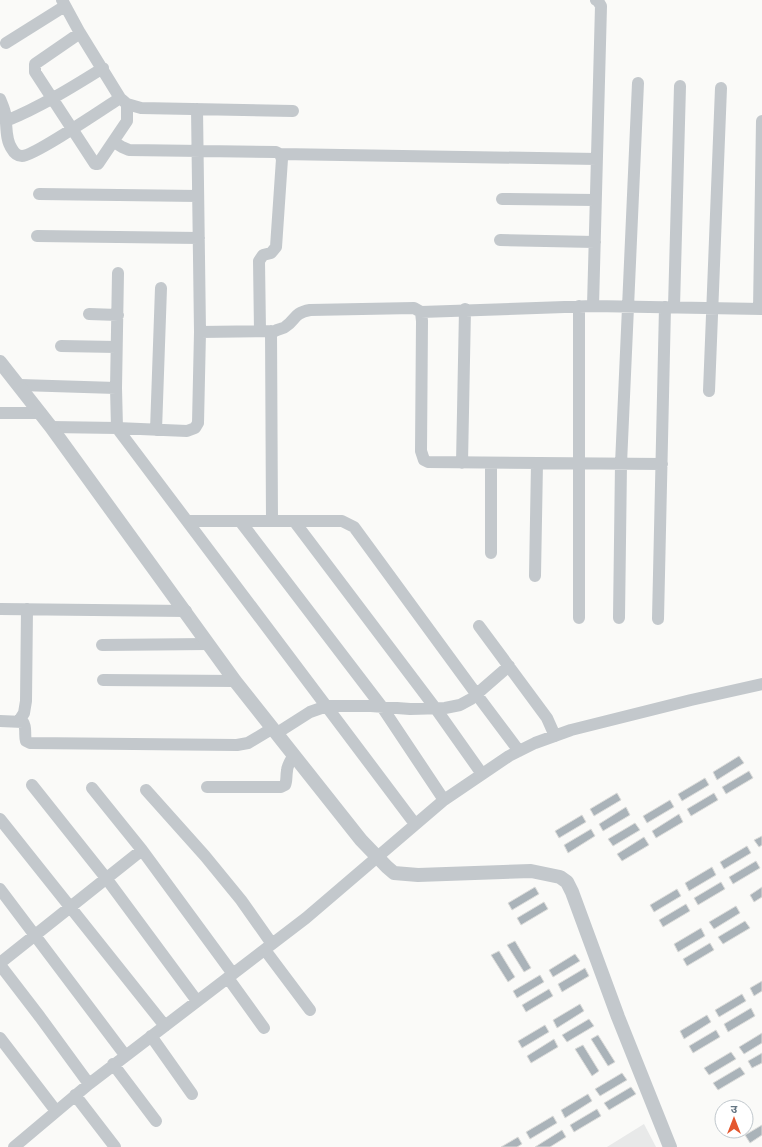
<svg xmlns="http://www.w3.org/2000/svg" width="762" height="1147" font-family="Rubik,'Noto Sans Devanagari',sans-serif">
<rect width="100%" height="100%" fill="#fafaf8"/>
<path fill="#e8e9e9" d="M 644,1124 L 656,1147 L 607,1147 Z"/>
<path fill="#aab3b9" stroke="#dcdcda" d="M 739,756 L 744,763 L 717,780 L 713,772 Z
M 749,771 L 753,778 L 726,794 L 722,787 Z
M 705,778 L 709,785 L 682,801 L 678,794 Z
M 617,793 L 621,800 L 594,816 L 590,809 Z
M 714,793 L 718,800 L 691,816 L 687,809 Z
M 670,800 L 674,807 L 647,823 L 643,816 Z
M 626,807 L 630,815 L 603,831 L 599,824 Z
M 679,814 L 683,822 L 656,838 L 652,831 Z
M 582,815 L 586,822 L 559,838 L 555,831 Z
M 635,823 L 640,830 L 613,846 L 608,839 Z
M 591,829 L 595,836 L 568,853 L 564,845 Z
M 762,836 L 762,845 L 759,847 L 754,840 Z
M 644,837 L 649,845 L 622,861 L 617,854 Z
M 747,846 L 751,853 L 724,869 L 720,862 Z
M 756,861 L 760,868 L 733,884 L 729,877 Z
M 712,867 L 716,875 L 689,891 L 685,883 Z
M 721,882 L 725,889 L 698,905 L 694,898 Z
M 535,887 L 539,894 L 512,910 L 508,903 Z
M 762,887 L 762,897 L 754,902 L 750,895 Z
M 677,889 L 681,896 L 654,912 L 650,905 Z
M 544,902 L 548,909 L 521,925 L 517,918 Z
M 686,904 L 690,911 L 663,927 L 659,920 Z
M 736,906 L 740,913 L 714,929 L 709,922 Z
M 745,921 L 750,928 L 723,944 L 718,937 Z
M 701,928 L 705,936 L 678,952 L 674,944 Z
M 515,941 L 531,968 L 524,972 L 507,945 Z
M 710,943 L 714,950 L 687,966 L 683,959 Z
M 499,951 L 515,977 L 508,982 L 491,955 Z
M 575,954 L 580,961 L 553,977 L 549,970 Z
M 585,968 L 589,976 L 562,992 L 558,984 Z
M 540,975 L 544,982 L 517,998 L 513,991 Z
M 762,981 L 762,991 L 754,996 L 750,988 Z
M 549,989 L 553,996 L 526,1012 L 522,1005 Z
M 742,994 L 746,1001 L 719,1017 L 715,1010 Z
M 580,1004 L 584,1011 L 557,1028 L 553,1020 Z
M 751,1008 L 755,1016 L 728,1032 L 724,1024 Z
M 707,1015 L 711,1022 L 684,1039 L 680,1031 Z
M 589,1019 L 594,1026 L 567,1042 L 562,1035 Z
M 545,1025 L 549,1032 L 522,1048 L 518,1041 Z
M 716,1030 L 720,1037 L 693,1053 L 689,1046 Z
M 762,1033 L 762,1043 L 744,1054 L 739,1047 Z
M 598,1035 L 615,1062 L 608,1066 L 591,1039 Z
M 554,1039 L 558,1047 L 531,1063 L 527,1056 Z
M 583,1045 L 599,1071 L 592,1076 L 575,1049 Z
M 731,1052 L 736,1059 L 709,1075 L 704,1068 Z
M 762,1053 L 762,1063 L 752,1068 L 748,1061 Z
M 740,1067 L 745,1074 L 718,1090 L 713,1083 Z
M 622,1073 L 627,1080 L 600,1096 L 595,1089 Z
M 631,1087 L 636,1094 L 609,1110 L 604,1103 Z
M 588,1094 L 592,1101 L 565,1118 L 561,1110 Z
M 597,1109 L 601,1116 L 574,1132 L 570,1125 Z
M 553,1116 L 557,1123 L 530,1139 L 526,1132 Z
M 762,1125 L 762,1135 L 750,1143 L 745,1135 Z
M 562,1130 L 566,1137 L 550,1147 L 535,1147 Z
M 518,1137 L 522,1144 L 517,1147 L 501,1147 Z"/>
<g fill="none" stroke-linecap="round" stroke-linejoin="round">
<path stroke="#c3c8cc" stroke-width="12" d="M 62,0 L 80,33 L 120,98 L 127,104 L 141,108 L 293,111
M 80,33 L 35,64 L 35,72 L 95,164 L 98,164 L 127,121 L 127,104
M 6,43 L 65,6
M 0,99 C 2,104 4,108 5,113 C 7,124 5,140 12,149 C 14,153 18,156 22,156 C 34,156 106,107 120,98
M 6,121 C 40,107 71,88 103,68
M 114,142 L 122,147 L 129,150 L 276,152 L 280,154 L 282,159 L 276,247 L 271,253 L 263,255 L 259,261 L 260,331
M 280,154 L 597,159
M 39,194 L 198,196
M 502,199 L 595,200
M 37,236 L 199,238
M 500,240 L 595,242
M 118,273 L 116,388 L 117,428 L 415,824
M 593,306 L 601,6 L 598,1 L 596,0
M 674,307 L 680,86
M 759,309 L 762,121
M 421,312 L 593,306 L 762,309
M 89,314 L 118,315
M 271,331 L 272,521
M 200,332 L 275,331 C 278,329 283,329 285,327 C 296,320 293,313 310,310 L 414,308 L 421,312 L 422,321 L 421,451 L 424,460 L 428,462 L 662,464
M 61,346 L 116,347
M 20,385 L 116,388
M 709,391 L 721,88
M 0,413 L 41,413
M 51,427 L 117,428 L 187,431 L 195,428 L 198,423 L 200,332 L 197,109
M 156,430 L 161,288
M 462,463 L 465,309
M 187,521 L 342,521 L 354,527 L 477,695 L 519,751
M 240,521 L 382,707 L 444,800
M 294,521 L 436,709 L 482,774
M 491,553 L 491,463
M 535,576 L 537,463
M 0,609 L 186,611
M 579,618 L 579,306
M 619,618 L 621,464 L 638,83
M 658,619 L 665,307
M 479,626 L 547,718 L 555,736
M 102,645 L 208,644
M 103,680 L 235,681
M 0,721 L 23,722 C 27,728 24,735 26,741 L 30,743 L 237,745 L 248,743 L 273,728
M 19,721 L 24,713 L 26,701 L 27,609
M 277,733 L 310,712 L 327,706 L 371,706 L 410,709 L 445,708 L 460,705 L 471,699 L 509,666
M 32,785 L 106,878 L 197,1001
M 207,787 L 281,787 L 285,785 C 287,781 286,776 287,771 C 287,765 291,760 294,755
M 92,788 L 142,850 L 233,974
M 146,790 L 205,856 L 241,900 L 272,944
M 0,819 L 165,1026
M 0,889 L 125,1055
M 265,950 L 310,1010
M 0,963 L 142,850
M 0,965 L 40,1017 L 89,1084
M 228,978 L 264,1028
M 151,1036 L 192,1094
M 0,1038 L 56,1111
M 113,1064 L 156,1121
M 75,1095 L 115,1147
M 14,1147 L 89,1084 L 306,918 L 444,800 L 509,756 L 535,743 L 571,730 L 691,700 L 762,684"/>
<path stroke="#c3c8cc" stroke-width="14" d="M 0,362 L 51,427 L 235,681 L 361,840 L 387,867 L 394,873 L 418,875 L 531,871 L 560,877 L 567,882 L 572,892 L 618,1017 L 670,1147"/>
</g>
<g transform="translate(734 1119)"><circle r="19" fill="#ffffff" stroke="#c1c8cd"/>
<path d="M0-3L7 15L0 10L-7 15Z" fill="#e4572e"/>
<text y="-6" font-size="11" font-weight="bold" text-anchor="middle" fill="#657683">उ</text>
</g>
</svg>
